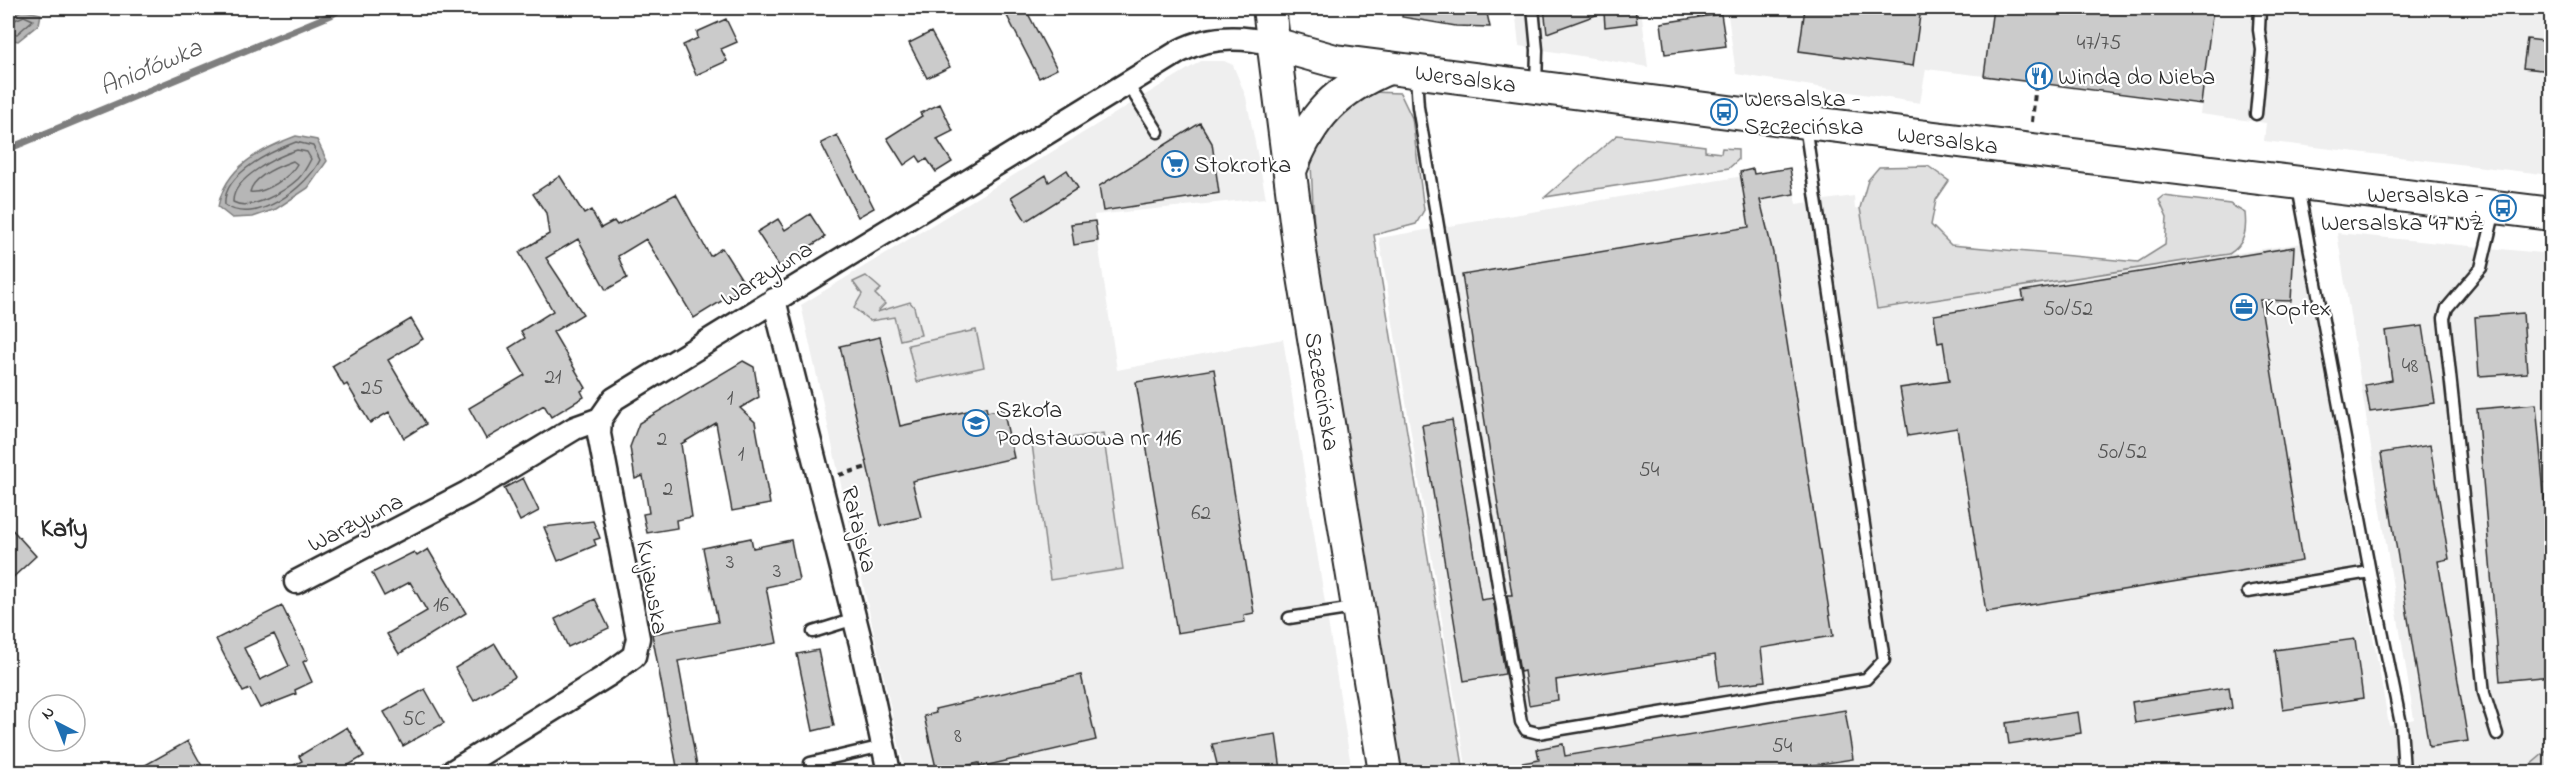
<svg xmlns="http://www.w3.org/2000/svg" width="2559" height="780" font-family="'Indie Flower',sans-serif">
<rect width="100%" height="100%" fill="#fff"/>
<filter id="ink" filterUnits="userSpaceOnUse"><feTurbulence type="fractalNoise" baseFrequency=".0167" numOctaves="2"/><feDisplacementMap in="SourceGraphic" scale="12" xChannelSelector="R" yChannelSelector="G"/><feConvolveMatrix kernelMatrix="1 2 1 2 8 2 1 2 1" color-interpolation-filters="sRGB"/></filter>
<g filter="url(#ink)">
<path fill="#efefef" d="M 1515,8 L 1641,8 L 1648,67 L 1519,46 Z
M 1727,8 L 1993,8 L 1984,76 L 1926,69 L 1920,103 L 1736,74 Z
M 2213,8 L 2551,8 L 2551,175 L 2264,141 L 2266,123 L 2200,114 Z
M 1201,61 L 1224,61 L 1233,65 L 1246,97 L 1266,198 L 1094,215 L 1117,370 L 1283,339 L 1352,772 L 905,772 L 801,305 Z
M 1790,168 L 1796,204 L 1854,196 L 1855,209 L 1860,208 L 1877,309 L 2302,243 L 2389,725 L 2414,719 L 2337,233 L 2551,254 L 2551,747 L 2522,772 L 1467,772 L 1379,238 Z"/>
<path fill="#e0e0e0" stroke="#868686" stroke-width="1.5" d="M 1371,92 L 1400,93 L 1412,118 L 1424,210 L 1416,224 L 1374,235 L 1464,772 L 1399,772 L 1316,270 L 1311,164 L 1315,144 L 1332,118 Z
M 1617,135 L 1705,146 L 1705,151 L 1721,153 L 1722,148 L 1738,149 L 1738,160 L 1729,168 L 1545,197 Z
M 1928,166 L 1949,181 L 1936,200 L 1931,225 L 1951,245 L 2138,262 L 2165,245 L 2167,218 L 2159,200 L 2164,196 L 2230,204 L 2245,213 C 2247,231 2245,244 2229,254 L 1877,309 L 1860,208 L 1868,180 L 1879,167 Z
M 866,276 L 881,289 L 875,294 L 885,304 L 877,312 L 910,302 L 914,307 L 921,335 L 900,340 L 894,317 L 870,321 L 854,308 L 862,294 L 853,282 Z
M 976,330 L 984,367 L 917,382 L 908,345 Z
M 1103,433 L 1123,569 L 1050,580 L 1032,444 Z
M 2551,747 L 2551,772 L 2522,772 Z"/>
<path fill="#b6b6b6" stroke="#7e7e7e" stroke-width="1.5" d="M 22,10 L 41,14 L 39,24 L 18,41 L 8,39 L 8,19 Z
M 296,136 L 317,140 L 327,161 L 308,188 L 276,209 L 253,217 L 232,218 L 218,207 C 225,167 261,149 296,136 Z"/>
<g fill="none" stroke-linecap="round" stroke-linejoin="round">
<path stroke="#636363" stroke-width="1.5" d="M 8,23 L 24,16 L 33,20 L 17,34 L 8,34
M 296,142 L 313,146 L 320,160 C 307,187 255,227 225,205 C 222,174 272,151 296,142 Z
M 297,150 L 307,152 L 311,159 C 308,165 303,174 298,179 C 285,191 251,212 233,202 C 232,178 278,156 297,150 Z
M 293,161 L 297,164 C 290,177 265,194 250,192 C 253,176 279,166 293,161 Z"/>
<path stroke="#7e7e7e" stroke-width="7" d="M 8,149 L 331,15 L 342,8"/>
</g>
<path fill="#cbcbcb" stroke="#2b2b2b" stroke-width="1.5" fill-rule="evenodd" d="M 1003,8 L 1025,8 L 1057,69 L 1039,78 Z
M 1403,8 L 1486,9 L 1490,27 L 1456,26 L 1402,17 Z
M 1544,8 L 1635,8 L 1637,23 L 1605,27 L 1604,12 L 1547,33 Z
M 1805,8 L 1921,8 L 1913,66 L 1799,51 Z
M 1993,8 L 2213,8 L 2201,104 L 1984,76 Z
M 1721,14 L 1726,46 L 1665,54 L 1661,23 Z
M 726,19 L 737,42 L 721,49 L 727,61 L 696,75 L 683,45 L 698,38 L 697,32 Z
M 931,32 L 950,67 L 927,78 L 909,43 Z
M 2527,39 L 2552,42 L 2552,71 L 2523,68 Z
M 940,104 L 953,131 L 937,139 L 952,162 L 936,172 L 927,159 L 921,162 L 917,156 L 904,165 L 887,138 L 922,116 L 920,113 Z
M 1200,123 L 1212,143 L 1219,193 L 1103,211 L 1099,186 Z
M 837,135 L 874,208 L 858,217 L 821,143 Z
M 1790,168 L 1794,194 L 1760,200 L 1773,253 L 1833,636 L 1761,648 L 1765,681 L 1719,687 L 1715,655 L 1556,680 L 1558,700 L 1529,705 L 1524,671 L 1520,672 L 1507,595 L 1512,595 L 1462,275 L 1749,227 L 1740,172 L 1753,169 L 1754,174 Z
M 1067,170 L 1078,188 L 1026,221 L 1011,197 L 1046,175 L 1049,182 Z
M 560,176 L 584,214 L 591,210 L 601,228 L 614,221 L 617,225 L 676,194 L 710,256 L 722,248 L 746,286 L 694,318 L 646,239 L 618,256 L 627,278 L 606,290 L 578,239 L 546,258 L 583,314 L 553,332 L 586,388 L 581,391 L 584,397 L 551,417 L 544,405 L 486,439 L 469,408 L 525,375 L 509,348 L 525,338 L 521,331 L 553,311 L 519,252 L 549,234 L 546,213 L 533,194 Z
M 810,214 L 825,237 L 779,266 L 757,232 L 778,219 L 785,230 Z
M 1095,221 L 1098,241 L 1074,245 L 1071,224 Z
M 2294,247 L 2291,301 L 2260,300 L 2302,561 L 1986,612 L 1957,428 L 1908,436 L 1900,388 L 1949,381 L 1943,342 L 1938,343 L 1934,315 L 2024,300 L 2022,291 Z
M 2523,313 L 2527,373 L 2479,376 L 2475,317 Z
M 411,319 L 423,339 L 388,360 L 426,424 L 404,438 L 389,412 L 370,423 L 347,384 L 344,386 L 332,366 Z
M 2423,326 L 2435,403 L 2370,412 L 2365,385 L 2392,380 L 2385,331 Z
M 880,337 L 900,426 L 986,407 L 987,412 L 1003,409 L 1014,458 L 912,481 L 921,517 L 881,526 L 840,346 Z
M 743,361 L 754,367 L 759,397 L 740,408 L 755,422 L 770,504 L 732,511 L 716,423 L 681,444 L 692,517 L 676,520 L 677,528 L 647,533 L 643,514 L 649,513 L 643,476 L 635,479 L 630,447 L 639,423 Z
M 1214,369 L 1254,613 L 1244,615 L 1245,622 L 1177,633 L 1136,382 Z
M 2536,404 L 2552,585 L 2552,676 L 2500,681 L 2477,409 Z
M 1452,420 L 1481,600 L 1493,598 L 1505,674 L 1464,681 L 1422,425 Z
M 2430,445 L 2449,559 L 2438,561 L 2468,741 L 2429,747 L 2381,453 Z
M 523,478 L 539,511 L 520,521 L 504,488 Z
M 593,521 L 600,538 L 594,540 L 596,545 L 558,561 L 544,527 Z
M 8,525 L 36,556 L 8,582 Z
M 751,538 L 753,548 L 791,540 L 799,580 L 766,587 L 777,643 L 678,661 L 698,772 L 678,772 L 652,634 L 718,622 L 703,548 Z
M 428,549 L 466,613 L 399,654 L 387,634 L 427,611 L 410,582 L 384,596 L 372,573 L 414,552 L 417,556 Z
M 595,599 L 609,628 L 568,647 L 555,619 Z
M 282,606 L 308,659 L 303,662 L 312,682 L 295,690 L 296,694 L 260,708 L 250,689 L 243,692 L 216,639 ZM 274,634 L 289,666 L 260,680 L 244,648 Z
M 2355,639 L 2363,698 L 2283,710 L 2275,650 Z
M 495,644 L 515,677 L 474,701 L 455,668 Z
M 818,650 L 834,726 L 813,731 L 797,654 Z
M 1081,675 L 1096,740 L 980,767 L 979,763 L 937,772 L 924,716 L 936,713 L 935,709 Z
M 2229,687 L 2232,708 L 2135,723 L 2132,702 Z
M 425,689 L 444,723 L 403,746 L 384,712 Z
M 1845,710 L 1853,759 L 1770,772 L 1523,772 L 1522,763 L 1539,760 L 1537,749 L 1563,744 L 1565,756 Z
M 2078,712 L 2081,733 L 2009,744 L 2006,723 Z
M 347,727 L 364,756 L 337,772 L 281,772 L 302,761 L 299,756 Z
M 1276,734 L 1281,770 L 1219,772 L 1212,744 Z
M 188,741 L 202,766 L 192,772 L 133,772 Z"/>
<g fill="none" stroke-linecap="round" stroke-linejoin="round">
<defs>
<path id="lane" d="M 1533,8 L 1537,50 L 1536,86
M 1416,75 L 1418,107 L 1427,160 L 1521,722 L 1526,730 L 1538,733 L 1866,679 L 1884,660 L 1805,125
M 1127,83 L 1158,132
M 2256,114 L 2262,50 L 2259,30 L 2260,8
M 2495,210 L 2481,268 L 2447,308 L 2444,318 L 2484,693 L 2497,734
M 2370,572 L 2401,724 L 2404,772
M 2248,592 L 2370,572 L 2298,187
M 1289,618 L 1354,608
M 813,632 L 855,619
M 810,763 L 883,746"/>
<path id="street" d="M 774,300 L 861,644 L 889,772
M 296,582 L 467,493 L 575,428 L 600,419
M 452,772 L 608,675 L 634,656 L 638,638 L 599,434 L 600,419 L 614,399 L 1180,51 C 1210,35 1242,36 1274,44"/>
<g id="secondary">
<path id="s1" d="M 1269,8 L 1300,252 L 1385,772"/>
<path id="s2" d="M 1274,44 L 1335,61 L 1805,122 L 2552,214"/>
<path d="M 1291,168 C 1311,116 1337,89 1388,68"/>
</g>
</defs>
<use href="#lane" stroke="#2b2b2b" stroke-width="15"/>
<use href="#street" stroke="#2b2b2b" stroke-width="27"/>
<use href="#secondary" stroke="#2b2b2b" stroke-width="36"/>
<path stroke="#2b2b2b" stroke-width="4" stroke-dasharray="6 4.5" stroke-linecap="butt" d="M 2032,122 L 2036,83
M 839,475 L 867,467"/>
<use href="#lane" stroke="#fff" stroke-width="10"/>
<use href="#street" stroke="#fff" stroke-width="22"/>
<use href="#secondary" stroke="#fff" stroke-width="32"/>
</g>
</g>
<defs>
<symbol id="restaurant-ring" viewBox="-11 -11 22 22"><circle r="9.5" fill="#fff" stroke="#1f6fb2" stroke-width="1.5"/><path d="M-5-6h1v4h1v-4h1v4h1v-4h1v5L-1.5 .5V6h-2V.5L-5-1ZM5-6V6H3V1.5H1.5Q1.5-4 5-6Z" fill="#1f6fb2"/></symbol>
<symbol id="bus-ring" viewBox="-11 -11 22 22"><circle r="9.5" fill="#fff" stroke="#1f6fb2" stroke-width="1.5"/><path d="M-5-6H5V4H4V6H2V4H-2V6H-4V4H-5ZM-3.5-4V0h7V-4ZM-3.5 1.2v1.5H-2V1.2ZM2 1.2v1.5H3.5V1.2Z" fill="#1f6fb2"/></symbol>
<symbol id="supermarket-ring" viewBox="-11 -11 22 22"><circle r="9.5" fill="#fff" stroke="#1f6fb2" stroke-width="1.5"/><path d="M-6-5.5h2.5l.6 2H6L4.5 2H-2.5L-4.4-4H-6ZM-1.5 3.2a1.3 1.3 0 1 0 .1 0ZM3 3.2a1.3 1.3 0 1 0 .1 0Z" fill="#1f6fb2"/></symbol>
<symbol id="office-ring" viewBox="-11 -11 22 22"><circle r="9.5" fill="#fff" stroke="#1f6fb2" stroke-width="1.5"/><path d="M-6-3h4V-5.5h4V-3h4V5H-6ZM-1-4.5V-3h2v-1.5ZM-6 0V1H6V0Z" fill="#1f6fb2"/></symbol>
<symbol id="school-ring" viewBox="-11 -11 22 22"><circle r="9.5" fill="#fff" stroke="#1f6fb2" stroke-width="1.5"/><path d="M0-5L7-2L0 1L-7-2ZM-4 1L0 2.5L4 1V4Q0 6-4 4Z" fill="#1f6fb2"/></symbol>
</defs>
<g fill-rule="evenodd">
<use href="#restaurant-ring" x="2024" y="61" width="30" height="30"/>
<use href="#bus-ring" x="1709" y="97" width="30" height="30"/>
<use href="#supermarket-ring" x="1160" y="149" width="30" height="30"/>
<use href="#bus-ring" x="2488" y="193" width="30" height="30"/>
<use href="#office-ring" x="2229" y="292" width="30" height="30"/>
<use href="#school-ring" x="961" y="408" width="30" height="30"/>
</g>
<g text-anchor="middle" stroke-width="4.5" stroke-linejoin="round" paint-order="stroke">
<g font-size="21" fill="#535353">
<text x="2099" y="49">47/75</text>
<text x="2068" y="315">50/52</text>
<text x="2410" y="372">48</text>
<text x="553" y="383">21</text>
<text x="372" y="394">25</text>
<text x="730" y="404">1</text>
<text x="662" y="445">2</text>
<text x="2122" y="458">50/52</text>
<text x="741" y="460">1</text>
<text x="1649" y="476">54</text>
<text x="668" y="495">2</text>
<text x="1201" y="519">62</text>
<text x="730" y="568">3</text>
<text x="777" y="577">3</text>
<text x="441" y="611">16</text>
<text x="414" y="725">5C</text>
<text x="958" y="742">8</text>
<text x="1782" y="752">54</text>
</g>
<g font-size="24" fill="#2b2b2b" stroke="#fff" text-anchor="start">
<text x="2058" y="84">Windą do Nieba</text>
<text x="1744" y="106">Wersalska -<tspan x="1744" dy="28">Szczecińska</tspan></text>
<text x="1194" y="172">Stokrotka</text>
<text x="2484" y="202" text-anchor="end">Wersalska -<tspan x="2484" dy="28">Wersalska 47 NŻ</tspan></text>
<text x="2264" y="315">Koptex</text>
<text x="996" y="417">Szkoła<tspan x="996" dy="28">Podstawowa nr 116</tspan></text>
</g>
<g font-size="24" fill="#2b2b2b" stroke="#fff">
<text dy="8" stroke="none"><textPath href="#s2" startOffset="195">Wersalska</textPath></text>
<text dy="8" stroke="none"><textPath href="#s2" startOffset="681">Wersalska</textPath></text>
<text transform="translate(766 273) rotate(-32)" y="8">Warzywna</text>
<text dy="8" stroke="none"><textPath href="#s1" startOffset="387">Szczecińska</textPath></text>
<text transform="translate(355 522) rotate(-27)" y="8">Warzywna</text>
<text transform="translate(860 529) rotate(76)" y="8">Ratajska</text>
<text transform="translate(653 587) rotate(80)" y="8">Kujawska</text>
</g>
<g font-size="26" font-style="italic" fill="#5c5c5c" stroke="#fff">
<text transform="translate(150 66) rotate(-23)" y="9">Aniołówka</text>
</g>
<g font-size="26" font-weight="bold" fill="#2b2b2b" stroke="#fff">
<text x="64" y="536">Kały</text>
</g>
</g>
<rect width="2559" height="780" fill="none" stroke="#fff" stroke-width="30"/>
<rect x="15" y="15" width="2529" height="750" fill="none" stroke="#2b2b2b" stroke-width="2" filter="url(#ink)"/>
<g transform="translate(57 723) rotate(318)"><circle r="28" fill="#ffffff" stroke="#aaaaaa" stroke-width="1.5"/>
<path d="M0-4.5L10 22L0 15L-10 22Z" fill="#1f6fb2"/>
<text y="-9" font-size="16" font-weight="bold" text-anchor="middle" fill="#2b2b2b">N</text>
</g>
</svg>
